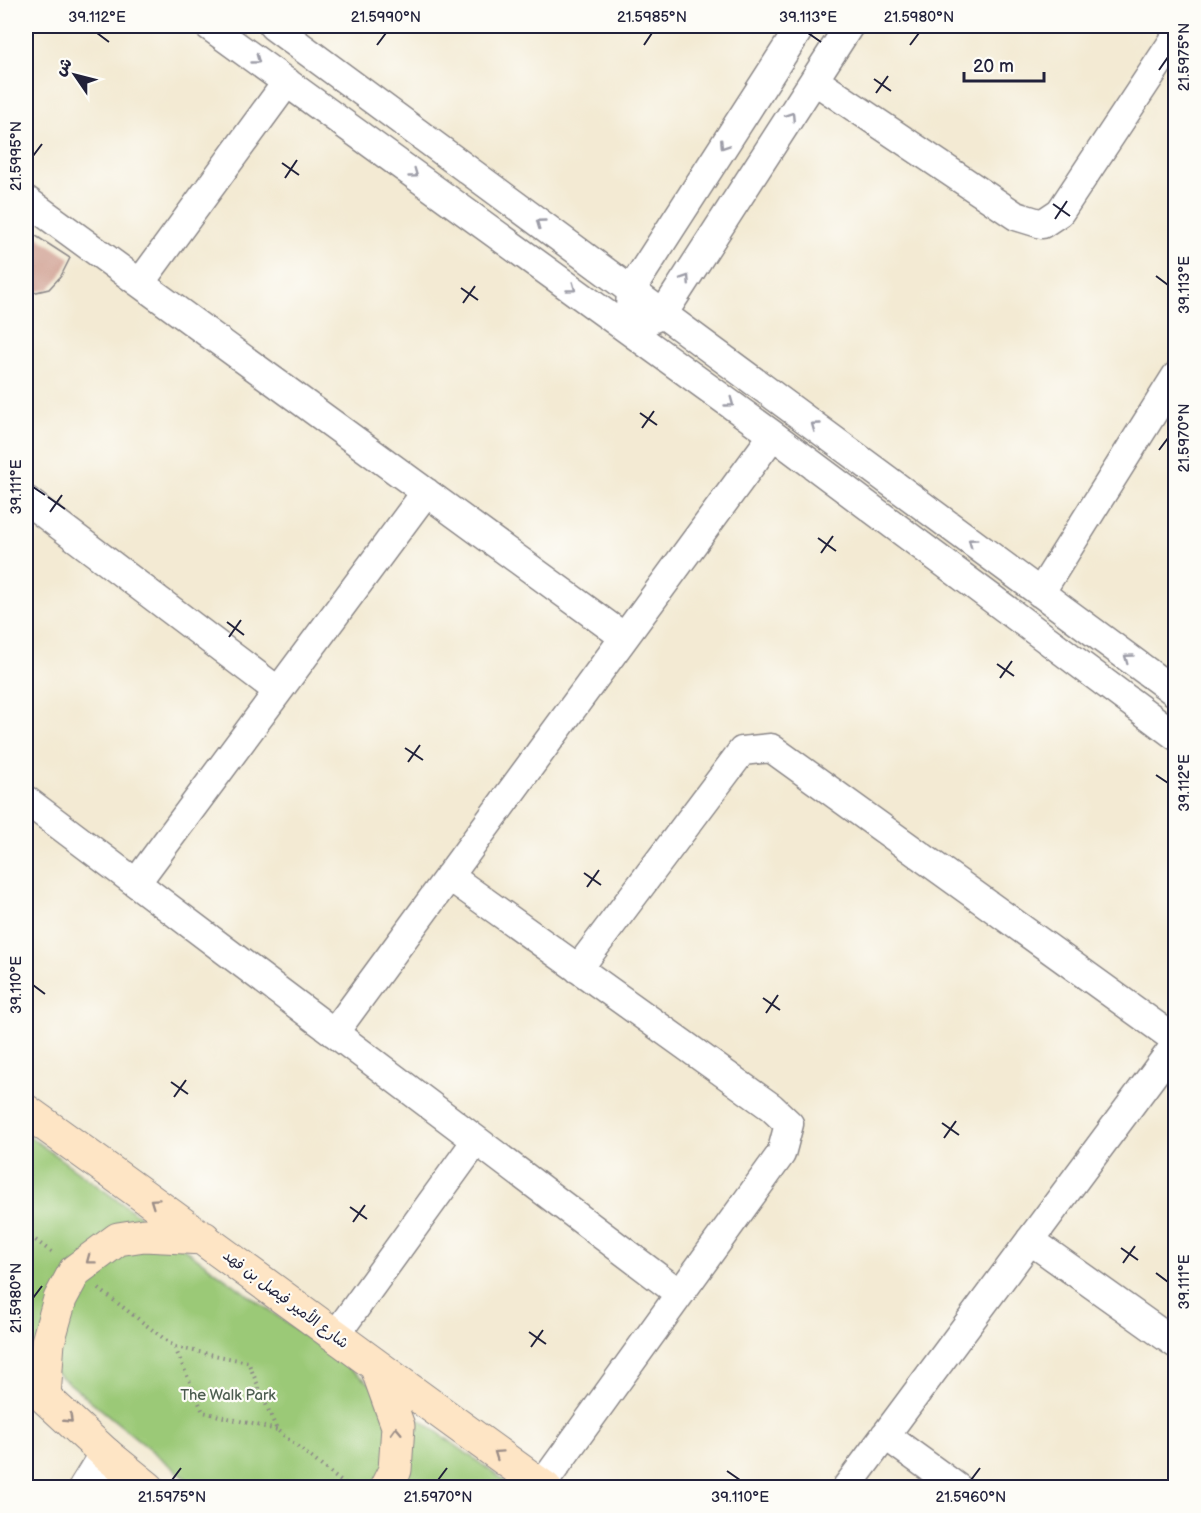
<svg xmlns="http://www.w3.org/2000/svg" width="1201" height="1513" font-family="'Balsamiq Sans','Playpen Sans Arabic',sans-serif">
<rect width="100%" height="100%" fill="#fdfcf7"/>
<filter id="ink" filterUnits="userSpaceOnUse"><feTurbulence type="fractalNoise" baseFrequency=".0167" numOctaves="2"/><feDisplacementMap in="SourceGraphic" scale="12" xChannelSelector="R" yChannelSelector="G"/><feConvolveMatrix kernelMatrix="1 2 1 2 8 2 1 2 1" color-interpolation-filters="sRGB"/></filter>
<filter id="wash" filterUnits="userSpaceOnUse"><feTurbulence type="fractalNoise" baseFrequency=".008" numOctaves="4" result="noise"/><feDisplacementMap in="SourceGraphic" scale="24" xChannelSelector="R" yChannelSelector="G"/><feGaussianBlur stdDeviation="1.35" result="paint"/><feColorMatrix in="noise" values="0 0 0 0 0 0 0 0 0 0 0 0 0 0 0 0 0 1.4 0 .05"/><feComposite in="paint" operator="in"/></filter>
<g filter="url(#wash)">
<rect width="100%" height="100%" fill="#f3ead3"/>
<path fill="#9bc977" stroke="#5e7659" stroke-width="1.5" d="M 26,1134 L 513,1487 L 196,1487 L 26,1348 Z"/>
<g id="blocks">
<path fill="#cf9e90" d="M 33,234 L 70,258 L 61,276 L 49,289 L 28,294 L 26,299 L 26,236 Z"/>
</g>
</g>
<g filter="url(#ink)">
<use href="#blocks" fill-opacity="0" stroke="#8a8687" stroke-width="1.5"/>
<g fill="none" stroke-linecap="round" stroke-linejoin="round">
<defs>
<path id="minor" d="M 209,26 L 773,435 L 1176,736
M 273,26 L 1176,693
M 814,80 L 1016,216 L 1042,224 L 1060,212 L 1176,37
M 26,200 L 624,637
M 140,283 L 287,82
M 630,309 L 631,290 L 801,26
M 647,321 L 663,314 L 849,26
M 26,500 L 278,691
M 1040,593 L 1176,376
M 26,800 L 680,1294
M 449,876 L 771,1107 L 789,1124 L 781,1154 L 542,1485
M 136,883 L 426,492
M 578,969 L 742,751 L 771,748 L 1176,1040
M 334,1033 L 773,435
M 1030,1240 L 1176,1344
M 335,1336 L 476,1141
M 885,1435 L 958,1488
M 846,1488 L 1176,1044"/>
<path id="tertiary" d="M 85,1488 L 106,1454"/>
<path id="secondary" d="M 26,1111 C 200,1235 371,1363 545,1488
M 377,1368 L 398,1426 L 395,1470 L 386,1488
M 27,1381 L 106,1454 L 148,1488
M 44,1396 L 48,1342 L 60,1299 L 75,1271 L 118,1239 L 144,1235 L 204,1238"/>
</defs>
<use href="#minor" stroke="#8a8687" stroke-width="31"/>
<use href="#tertiary" stroke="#8a8687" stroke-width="35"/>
<use href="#secondary" stroke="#8a8687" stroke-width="35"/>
<path stroke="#8a8687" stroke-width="4" stroke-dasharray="1.5 4.5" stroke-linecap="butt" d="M 26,1233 L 54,1254
M 99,1289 L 175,1347 L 248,1362 L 277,1430 L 349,1488
M 175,1348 L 203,1412 L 277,1430"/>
<use href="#minor" stroke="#fff" stroke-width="28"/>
<use href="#tertiary" stroke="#fff" stroke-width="33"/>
<use href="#secondary" stroke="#fee5c5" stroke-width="33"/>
</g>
<defs><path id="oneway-chevron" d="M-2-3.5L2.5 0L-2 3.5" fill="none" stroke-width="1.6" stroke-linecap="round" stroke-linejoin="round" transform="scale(1.5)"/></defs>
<g stroke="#9c9ca7">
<use href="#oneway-chevron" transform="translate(256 60) rotate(36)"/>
<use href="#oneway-chevron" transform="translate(791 116) rotate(-57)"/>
<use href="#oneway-chevron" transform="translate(724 145) rotate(123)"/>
<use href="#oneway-chevron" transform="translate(414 174) rotate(36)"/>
<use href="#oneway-chevron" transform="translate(540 223) rotate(-144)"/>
<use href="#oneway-chevron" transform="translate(686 279) rotate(-57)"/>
<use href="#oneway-chevron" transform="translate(572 288) rotate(36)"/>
<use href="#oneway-chevron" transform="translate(730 403) rotate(36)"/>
<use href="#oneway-chevron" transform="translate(815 426) rotate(-144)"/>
<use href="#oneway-chevron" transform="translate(972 542) rotate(-144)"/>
<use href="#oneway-chevron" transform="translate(1128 658) rotate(-144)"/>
</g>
<g stroke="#9b8d87">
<use href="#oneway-chevron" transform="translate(154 1202) rotate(-145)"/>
<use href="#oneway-chevron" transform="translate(90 1260) rotate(143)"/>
<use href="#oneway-chevron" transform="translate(69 1419) rotate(43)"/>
<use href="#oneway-chevron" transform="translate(396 1431) rotate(-92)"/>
<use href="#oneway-chevron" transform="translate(498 1454) rotate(-145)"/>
</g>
</g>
<path fill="none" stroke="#22223b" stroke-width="2" d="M 97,33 L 109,42M 808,33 L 821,42M 377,45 L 386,33M 644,45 L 652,33M 910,45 L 919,33M 1159,70 L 1168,57M 874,79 L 891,91M 876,93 L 888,76M 33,156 L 42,144M 282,163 L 299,175M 285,178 L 297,160M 1053,204 L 1070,216M 1055,219 L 1067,201M 1156,276 L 1168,285M 461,288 L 478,300M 463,303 L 475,286M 640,413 L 657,425M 642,428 L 654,411M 1159,450 L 1168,438M 33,487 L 45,495M 48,497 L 65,509M 50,512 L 62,495M 818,538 L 836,551M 821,553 L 833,536M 227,622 L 244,635M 229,637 L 241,620M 997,664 L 1014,676M 1000,678 L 1012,661M 405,748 L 423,760M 408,762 L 420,745M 1156,775 L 1168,783M 584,873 L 601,885M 587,887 L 599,870M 33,985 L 45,994M 763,998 L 780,1010M 766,1013 L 778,995M 171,1082 L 188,1094M 174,1097 L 186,1080M 942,1123 L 959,1135M 944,1138 L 956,1121M 350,1207 L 367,1219M 353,1222 L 365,1205M 1121,1248 L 1138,1260M 1123,1263 L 1135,1246M 1156,1273 L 1168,1282M 33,1298 L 42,1286M 529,1332 L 546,1344M 531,1347 L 543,1330M 727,1471 L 740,1480M 172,1480 L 181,1468M 438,1480 L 447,1468M 971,1480 L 980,1468"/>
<g text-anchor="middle" stroke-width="4.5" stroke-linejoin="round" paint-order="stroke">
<g font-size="15" fill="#22223b" stroke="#fdfcf7">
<text transform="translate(286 1299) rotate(37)" y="5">شارع الأمير فيصل بن فهد</text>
</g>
<g font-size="15" fill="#4c5c50" stroke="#fdfcf7">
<text x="228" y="1400">The Walk Park</text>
</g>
</g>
<rect width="1201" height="1513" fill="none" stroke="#fdfcf7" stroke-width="66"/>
<g transform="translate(75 75) rotate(305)" stroke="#fdfcf7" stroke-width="4.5" paint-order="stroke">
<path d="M0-4.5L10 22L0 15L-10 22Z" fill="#22223b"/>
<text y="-9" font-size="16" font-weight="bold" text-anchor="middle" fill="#22223b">ش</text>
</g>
<path d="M964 72v9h80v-9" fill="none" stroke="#22223b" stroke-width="3"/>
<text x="973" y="72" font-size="18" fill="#22223b" stroke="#fdfcf7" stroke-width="4.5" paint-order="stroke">20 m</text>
<rect x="33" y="33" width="1135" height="1447" fill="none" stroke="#22223b" stroke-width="2"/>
<g font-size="15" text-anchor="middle" fill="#22223b">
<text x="97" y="22">39.112°E</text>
<text x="386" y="22">21.5990°N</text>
<text x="652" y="22">21.5985°N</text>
<text x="808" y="22">39.113°E</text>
<text x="919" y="22">21.5980°N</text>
<text transform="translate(1184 57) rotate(-90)" y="5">21.5975°N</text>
<text transform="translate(16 156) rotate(-90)" y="5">21.5995°N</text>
<text transform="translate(1184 285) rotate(-90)" y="5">39.113°E</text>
<text transform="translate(1184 438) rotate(-90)" y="5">21.5970°N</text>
<text transform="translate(16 487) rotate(-90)" y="5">39.111°E</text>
<text transform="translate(1184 783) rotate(-90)" y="5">39.112°E</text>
<text transform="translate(16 985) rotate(-90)" y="5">39.110°E</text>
<text transform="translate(1184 1282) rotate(-90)" y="5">39.111°E</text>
<text transform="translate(16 1298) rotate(-90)" y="5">21.5980°N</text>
<text x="172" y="1502">21.5975°N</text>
<text x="438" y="1502">21.5970°N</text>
<text x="740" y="1502">39.110°E</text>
<text x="971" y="1502">21.5960°N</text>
</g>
</svg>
